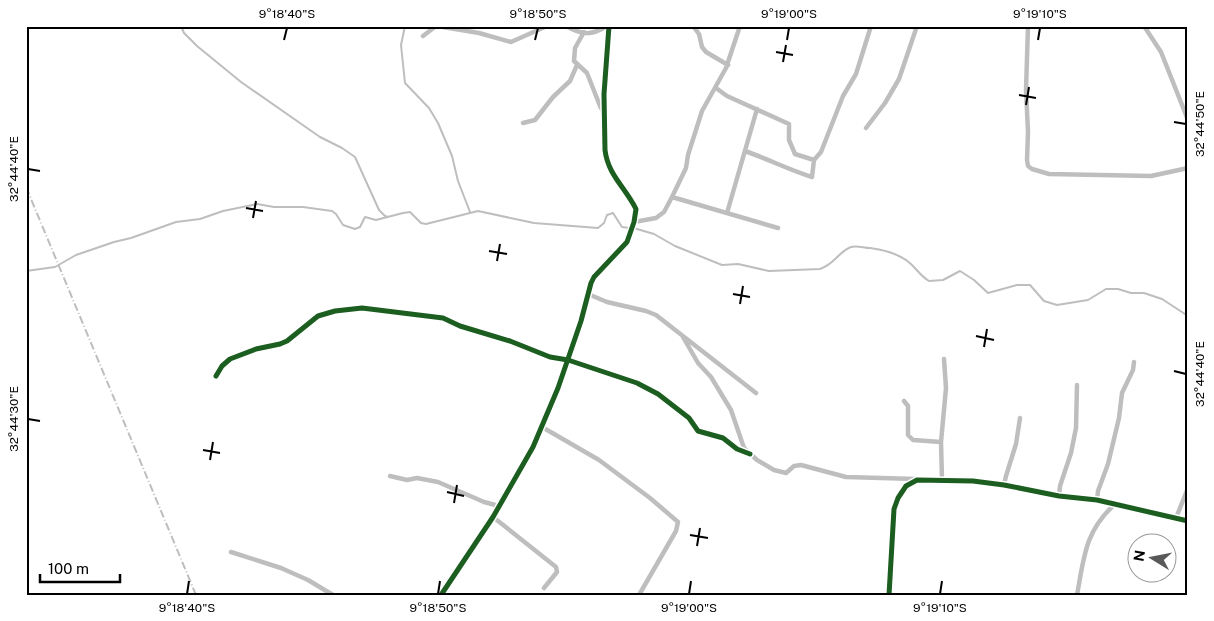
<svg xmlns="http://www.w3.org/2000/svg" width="1214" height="621" font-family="'Public Sans',sans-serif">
<rect width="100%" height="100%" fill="#fff"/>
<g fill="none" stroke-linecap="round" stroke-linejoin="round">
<path stroke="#bebebe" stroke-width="2" d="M 181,26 L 184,33 L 197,46 L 241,82 L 320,137 L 342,148 L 355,157 L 379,210 L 385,216 L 388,217
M 405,26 L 401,45 L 405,83 L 429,108 L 438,123 L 452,156 L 458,181 L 470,212
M 26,271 L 55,267 L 76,255 L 114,242 L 131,238 L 176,222 L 200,219 L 223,211 L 257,204 L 274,207 L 303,207 L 332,211 L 336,214 L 343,225 L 355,229 L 360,227 L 365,217 L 376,220 L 403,213 L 410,212 L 421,223 L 426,224 L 478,211 L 534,223 L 598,228 L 604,223 L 607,215 L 613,213 L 622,227 L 637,229 L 654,234 L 675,246 L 722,265 L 738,264 L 769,271 L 820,269 C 835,264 838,252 851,247 C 857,245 864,248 870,248 C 885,250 901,254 912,265 C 918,271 922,277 929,281 L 943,280 L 960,271 L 974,280 L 988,293 L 1017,285 L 1030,285 L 1044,301 L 1057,305 L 1088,300 L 1106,289 L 1118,289 L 1131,293 L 1144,293 L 1162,299 L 1188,316"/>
<path stroke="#bebebe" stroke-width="4.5" d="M 437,26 L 479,33 L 511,42 L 547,26
M 566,26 C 582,35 591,36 607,26
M 693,26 L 699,34 L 702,47 L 706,52 L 728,65
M 1028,26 L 1026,90 L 1028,132 L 1027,160 L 1028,166 L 1032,169 L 1049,174 L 1151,176 L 1188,168
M 1144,26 L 1161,52 L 1188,120
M 584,32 L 575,48 L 574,61 L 587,73 L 600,106 L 603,111
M 423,36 L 436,26
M 716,88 L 727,96 L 789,124 L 789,140 L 795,154 L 814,160
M 523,123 L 535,120 L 553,97 L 570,81 L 577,65
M 866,128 L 885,103 L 899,79 L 917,26
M 745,151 C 768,159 789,170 812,177 L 814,160 L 821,152 L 843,96 L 856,74 L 871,26
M 672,197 L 778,228
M 727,213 L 757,109
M 634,222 L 656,218 L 664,212 L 672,197 L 686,168 L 688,155 L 702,111 L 726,68 L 740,26
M 588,294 L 607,302 L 646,311 L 656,315 L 756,393
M 683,337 L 698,363 L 711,377 L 731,410 L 744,448 L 757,460 L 774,470 L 786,473 L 794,466 L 801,465 L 846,477 L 916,479
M 216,376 L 222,366 L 230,359 L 256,349 L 280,344 L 287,341 L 318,316 L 335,311 L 362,308 L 443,318 L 460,326 L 510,341 L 550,357 L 568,360 L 637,383 L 658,394 L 689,418 L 698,431 L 723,438 L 737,449 L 750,454
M 904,401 L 908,406 L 908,435 L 913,440 L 941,442
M 542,427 L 599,460 L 650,498 L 678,522 L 676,531 L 639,595
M 390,476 L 407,480 L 417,478 L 438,482 L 484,502 L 499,506
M 942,480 L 941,442 L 946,388 L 944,359
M 1004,485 L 1006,476 L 1016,444 L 1020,418
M 1059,496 L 1060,486 L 1071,453 L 1076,428 L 1077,385
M 1097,500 L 1098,491 L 1108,464 L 1119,418 L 1122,393 L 1133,370 L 1134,362
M 493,517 L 556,567 L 557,572 L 544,588
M 1176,518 L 1188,488
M 231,552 L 281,568 L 308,580 L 333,595
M 441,595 L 493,517 L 533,447 L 558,388 L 581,321 L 591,283 L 594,277 L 627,242 L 634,222 L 636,209 C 625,187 608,175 605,150 L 604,94 L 609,26
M 889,595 L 894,509 L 898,498 L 906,486 L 917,480 L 973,481 L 1004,485 L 1059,496 L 1097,500 L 1188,521
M 1077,595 C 1084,557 1085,531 1115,504"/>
<path stroke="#bebebe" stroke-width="2" stroke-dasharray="8 2.5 1 2.5" stroke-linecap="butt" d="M 26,187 L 196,595"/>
<defs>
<path id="cycleway" d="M 216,376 L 222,366 L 230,359 L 256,349 L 280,344 L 287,341 L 318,316 L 335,311 L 362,308 L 443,318 L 460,326 L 510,341 L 550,357 L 568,360 L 637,383 L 658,394 L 689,418 L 698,431 L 723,438 L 737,449 L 750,454
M 441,595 L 493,517 L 533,447 L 558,388 L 581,321 L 591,283 L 594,277 L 627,242 L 634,222 L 636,209 C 625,187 608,175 605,150 L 604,94 L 609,26
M 889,595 L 894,509 L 898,498 L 906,486 L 917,480 L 973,481 L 1004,485 L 1059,496 L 1097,500 L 1188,521"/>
</defs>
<use href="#cycleway" stroke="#fff" stroke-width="8"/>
<use href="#cycleway" stroke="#1b5e20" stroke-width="5"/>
</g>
<path fill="none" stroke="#000" stroke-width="2" d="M 284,40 L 287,28M 535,40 L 538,28M 787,40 L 789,28M 1038,40 L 1040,28M 776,52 L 793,55M 783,62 L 786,45M 1019,95 L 1036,98M 1026,105 L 1029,87M 1174,122 L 1186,124M 28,169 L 40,171M 246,208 L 263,211M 253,218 L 256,201M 489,251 L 507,254M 497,261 L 500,244M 733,294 L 750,297M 740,304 L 743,286M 976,336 L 994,340M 984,347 L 987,329M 1174,371 L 1186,374M 28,419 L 40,421M 203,450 L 220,453M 210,460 L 213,442M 447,492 L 464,496M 454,503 L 457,485M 690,535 L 708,538M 697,546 L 700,528M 187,594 L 189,581M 438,594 L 440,581M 689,594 L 691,581M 940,594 L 942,581"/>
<rect width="1214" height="621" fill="none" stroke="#ffffff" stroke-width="55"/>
<g transform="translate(1152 558) rotate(280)"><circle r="24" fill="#ffffff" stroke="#999999"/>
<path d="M0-4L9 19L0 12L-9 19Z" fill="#595959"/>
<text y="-8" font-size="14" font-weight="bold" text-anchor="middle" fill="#000000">N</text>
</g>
<path d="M40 574v8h80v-8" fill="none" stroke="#000000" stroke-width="2.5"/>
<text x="48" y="574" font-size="15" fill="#000000" stroke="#ffffff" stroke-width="4" paint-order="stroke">100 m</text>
<rect x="28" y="28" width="1158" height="566" fill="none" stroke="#000" stroke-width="2"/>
<g font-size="12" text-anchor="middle" fill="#000">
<text x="287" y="18">9°18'40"S</text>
<text x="538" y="18">9°18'50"S</text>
<text x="789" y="18">9°19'00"S</text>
<text x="1040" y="18">9°19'10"S</text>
<text transform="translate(1200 124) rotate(-90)" y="4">32°44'50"E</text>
<text transform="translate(14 169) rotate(-90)" y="4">32°44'40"E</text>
<text transform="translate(1200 374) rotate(-90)" y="4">32°44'40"E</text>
<text transform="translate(14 419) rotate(-90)" y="4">32°44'30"E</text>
<text x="187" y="612">9°18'40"S</text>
<text x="438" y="612">9°18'50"S</text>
<text x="689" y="612">9°19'00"S</text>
<text x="940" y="612">9°19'10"S</text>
</g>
</svg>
